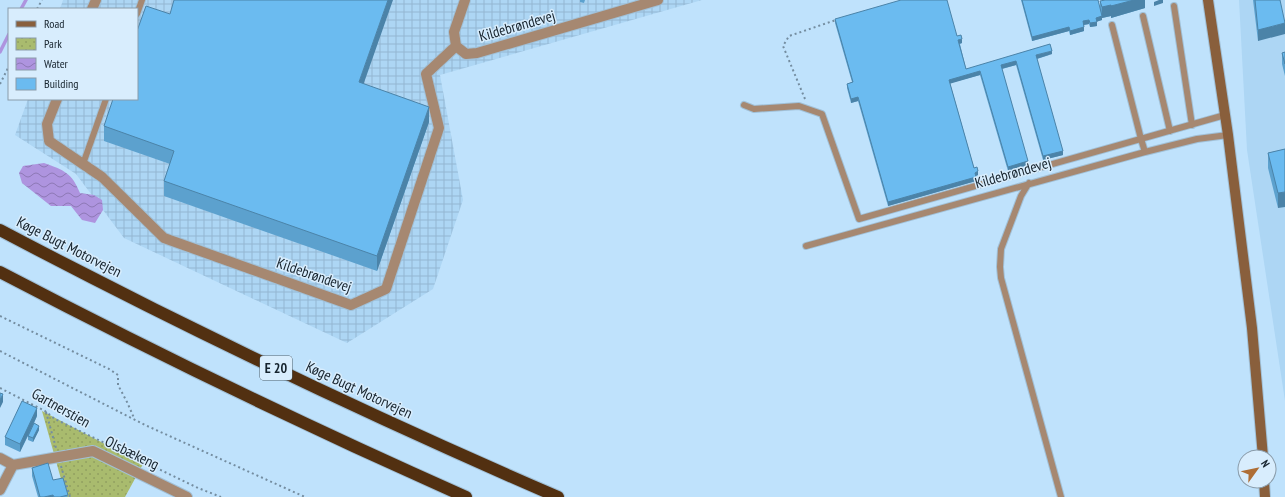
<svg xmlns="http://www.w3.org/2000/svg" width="1285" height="497" font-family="'PT Sans Narrow',sans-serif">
<defs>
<pattern id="industrial-grid" width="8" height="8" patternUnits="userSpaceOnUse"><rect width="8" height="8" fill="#add6f4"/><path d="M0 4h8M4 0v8" fill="none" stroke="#94b7d2"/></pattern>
<pattern id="park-dots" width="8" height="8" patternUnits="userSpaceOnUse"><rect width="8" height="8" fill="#a9bb6e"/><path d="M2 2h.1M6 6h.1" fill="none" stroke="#91a060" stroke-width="1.8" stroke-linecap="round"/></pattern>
<pattern id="water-waves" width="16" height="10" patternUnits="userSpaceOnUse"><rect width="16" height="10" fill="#ae94df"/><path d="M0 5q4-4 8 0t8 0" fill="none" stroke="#8d78b5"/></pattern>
</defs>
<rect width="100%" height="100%" fill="#bfe2fc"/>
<path fill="#add6f4" d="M 1239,0 L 1285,0 L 1285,401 L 1247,150 Z"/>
<path fill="url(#industrial-grid)" d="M 63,0 L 702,0 L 440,75 L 463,200 L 433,289 L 347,343 L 124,238 L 76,174 L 15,135 L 28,99 L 137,99 L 137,9 L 60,9 Z"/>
<path fill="url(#park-dots)" d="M 42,411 L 143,464 L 125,497 L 66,497 Z"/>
<path fill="url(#water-waves)" d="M 44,163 C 64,170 72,173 80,193 L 94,195 L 102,200 L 103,210 L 95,223 L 82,220 L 71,206 L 51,206 L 22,183 L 19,173 L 23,166 Z"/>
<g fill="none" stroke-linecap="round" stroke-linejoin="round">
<path stroke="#ae94df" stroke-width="3.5" d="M 21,9 L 26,0
M 0,52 L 9,34"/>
<defs>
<path id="lane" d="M 1174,6 L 1192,125
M 137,14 L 142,0
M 1143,16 L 1170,131
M 1112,25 L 1141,139 L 1145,152
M 744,105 L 754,109 L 799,106 L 822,114 L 859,219 L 1225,115
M 83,164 L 106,99
M 1029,183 L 1021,196 L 1001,249 L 1000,267 L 1001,278 L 1061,497
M 806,246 L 1145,152 L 1197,139 L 1228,135"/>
<path id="street" d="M 465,0 L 454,32 L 456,46 L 466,54 L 477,53 L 658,0
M 92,9 L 96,0
M 57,99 L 47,124 L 49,141 L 102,177 L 164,238 L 351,305 L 386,289 L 439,128 L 426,74 L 456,46
M 0,458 L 13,465 L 93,451 L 187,497
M 0,490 L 13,465"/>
<path id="secondary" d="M 1208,0 L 1228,135 L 1252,328 L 1263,457
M 1264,481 L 1265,497"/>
<path id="highway" d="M 0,230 C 182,326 368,415 558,497
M 0,272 C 153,352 308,427 466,497"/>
</defs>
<use href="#lane" stroke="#a1c0d7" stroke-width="8"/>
<use href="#street" stroke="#a1c0d7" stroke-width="12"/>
<use href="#secondary" stroke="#a1c0d7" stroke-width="12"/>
<use href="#highway" stroke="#a1c0d7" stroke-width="14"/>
<path stroke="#748da0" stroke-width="2" stroke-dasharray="2 3" stroke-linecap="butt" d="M 37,9 L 42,0
M 0,84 L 9,66
M 805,99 L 783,46 L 789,36 L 836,20
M 0,316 L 109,369 L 118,375 L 118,385 L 127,402 L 134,418
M 0,351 L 145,425 L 305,497
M 0,388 L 45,411 L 55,419 L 198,488 L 221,497
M 46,412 L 56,448
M 61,466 L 70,497"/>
<use href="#lane" stroke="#a68871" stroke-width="6"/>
<use href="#street" stroke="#a68871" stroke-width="10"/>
<use href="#secondary" stroke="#895f3c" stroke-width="10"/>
<use href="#highway" stroke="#523011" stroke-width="12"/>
</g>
<path fill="#5ca1ce" d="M 580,0 L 585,0 L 584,3 L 580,2 Z
M 1021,0 L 1100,0 L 1098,0 L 1100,9 L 1100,1 L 1102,1 L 1102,0 L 1145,0 L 1145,8 L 1111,18 L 1111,16 L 1102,18 L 1102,20 L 1097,21 L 1097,26 L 1090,27 L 1089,24 L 1084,25 L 1084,31 L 1070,35 L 1069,31 L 1032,41 Z
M 1253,0 L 1280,0 L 1258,41 Z
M 835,19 L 957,36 L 962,43 L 960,44 L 966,69 L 1052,54 L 1037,59 L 1063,155 L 1043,160 L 1016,65 L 1002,69 L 1028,165 L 1008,171 L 980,75 L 950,83 L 974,168 L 978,175 L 976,176 L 976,181 L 888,206 L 858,101 L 851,103 L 847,88 L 847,84 L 852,82 L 835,23 Z
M 1285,52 L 1285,76 L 1282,64 L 1282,53 Z
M 364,84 L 429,122 L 377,271 L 164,196 L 164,181 L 170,164 L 104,141 L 104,126 Z
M 1285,149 L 1278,208 L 1268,168 L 1268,153 Z
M 37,416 L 34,423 L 39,430 L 33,442 L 28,440 L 28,436 L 20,452 L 5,445 L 5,437 Z
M 32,468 L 53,480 L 68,497 L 38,497 L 32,476 Z"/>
<path fill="#4b83a8" d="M 388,0 L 393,0 L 359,97 L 359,82 Z
M 1134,0 L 1145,0 L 1145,8 L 1111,18 L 1111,6 Z
M 1159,0 L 1163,0 L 1163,3 L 1154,6 L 1154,2 Z
M 1111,5 L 1111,16 L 1102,18 L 1102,20 L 1096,22 L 1096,18 L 1102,16 L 1102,7 Z
M 1089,20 L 1089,24 L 1083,25 L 1083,21 Z
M 1097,22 L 1097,26 L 1090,27 L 1090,23 Z
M 1285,23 L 1285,34 L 1258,41 L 1258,30 Z
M 1069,27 L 1069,31 L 1032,41 L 1032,37 Z
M 1084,27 L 1084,31 L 1070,35 L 1070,31 Z
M 962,39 L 962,43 L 958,44 L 958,40 Z
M 1052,51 L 1052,54 L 1036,59 L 1036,55 Z
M 1016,61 L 1016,65 L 1001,69 L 1001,65 Z
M 980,71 L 980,75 L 949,84 L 949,80 Z
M 858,97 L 858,101 L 851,103 L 851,99 Z
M 429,107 L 429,122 L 377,271 L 377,256 Z
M 1063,151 L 1063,155 L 1043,160 L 1043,156 Z
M 1028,161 L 1028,165 L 1008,171 L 1008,167 Z
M 978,171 L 978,175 L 975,176 L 975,173 Z
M 976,177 L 976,181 L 888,206 L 888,202 Z
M 1285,192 L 1285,207 L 1278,208 L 1278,193 Z
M 3,394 L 3,402 L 0,408 L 0,400 Z
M 37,408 L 37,416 L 20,452 L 20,444 Z
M 39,426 L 39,430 L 33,442 L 33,438 Z
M 53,495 L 53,497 L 44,497 Z"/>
<path fill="#6bbbf0" stroke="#4b83a8" d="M 174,0 L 388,0 L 359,82 L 429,107 L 377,256 L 164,181 L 174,151 L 104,126 L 113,99 L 137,99 L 137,31 L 146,6 L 170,14 Z
M 901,0 L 947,0 L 957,36 L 961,35 L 962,39 L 958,40 L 966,69 L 1050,44 L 1052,51 L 1036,55 L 1063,151 L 1043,156 L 1016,61 L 1001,65 L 1028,161 L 1008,167 L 980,71 L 949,80 L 974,168 L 977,167 L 978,171 L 975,173 L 976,177 L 888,202 L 858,97 L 851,99 L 847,84 L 853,82 L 835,19 Z
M 1022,0 L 1098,0 L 1102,16 L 1096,18 L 1097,22 L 1090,23 L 1089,20 L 1083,21 L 1084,27 L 1070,31 L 1069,27 L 1032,37 Z
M 1105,0 L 1134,0 L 1111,6 L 1111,5 L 1102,7 L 1100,1 Z
M 1255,0 L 1280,0 L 1285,23 L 1258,30 Z
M 1285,52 L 1285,64 L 1282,53 Z
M 1285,149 L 1285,192 L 1278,193 L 1268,153 Z
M 0,393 L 3,394 L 0,400 Z
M 22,401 L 37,408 L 20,444 L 5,437 Z
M 34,423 L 39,426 L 33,438 L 28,436 Z
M 48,463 L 53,480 L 63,478 L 68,495 L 60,497 L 54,497 L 53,495 L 44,497 L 40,497 L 32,468 Z"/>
<g text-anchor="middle" stroke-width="3" stroke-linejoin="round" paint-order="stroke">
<rect fill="#d8edfd" stroke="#50606b" stroke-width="1" x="260" y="356" width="32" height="24" rx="3"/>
<g font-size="14" font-weight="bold" fill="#16232d">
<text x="276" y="373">E 20</text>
</g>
<g font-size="15" fill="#16232d" stroke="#d8edfd">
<text transform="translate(517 26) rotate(-16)" y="5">Kildebrøndevej</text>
<text transform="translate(1013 173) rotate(-16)" y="5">Kildebrøndevej</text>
<text transform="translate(69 247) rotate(27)" y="5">Køge Bugt Motorvejen</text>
<text transform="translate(314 275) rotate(19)" y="5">Kildebrøndevej</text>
<text transform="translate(359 390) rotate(25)" y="5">Køge Bugt Motorvejen</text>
<text transform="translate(61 408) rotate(29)" y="5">Gartnerstien</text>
<text transform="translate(132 453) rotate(26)" y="5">Olsbækeng</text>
</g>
</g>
<rect x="8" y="8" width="130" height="92" fill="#d8edfd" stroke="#8a9caa"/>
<rect x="16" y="21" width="20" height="6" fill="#895f3c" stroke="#8a9caa"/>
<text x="44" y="28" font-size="12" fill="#16232d">Road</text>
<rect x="16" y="38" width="20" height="12" fill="url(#park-dots)" stroke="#8a9caa"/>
<text x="44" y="48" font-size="12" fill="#16232d">Park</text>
<rect x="16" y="58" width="20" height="12" fill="url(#water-waves)" stroke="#8a9caa"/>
<text x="44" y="68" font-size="12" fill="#16232d">Water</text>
<rect x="16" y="78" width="20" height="12" fill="#6bbbf0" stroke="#8a9caa"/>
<text x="44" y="88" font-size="12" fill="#16232d">Building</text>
<g transform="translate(1257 469) rotate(57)"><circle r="19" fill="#d8edfd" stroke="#8a9caa"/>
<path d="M0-3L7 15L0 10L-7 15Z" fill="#ae6e36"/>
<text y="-6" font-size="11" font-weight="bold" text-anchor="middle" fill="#16232d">N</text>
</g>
</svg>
